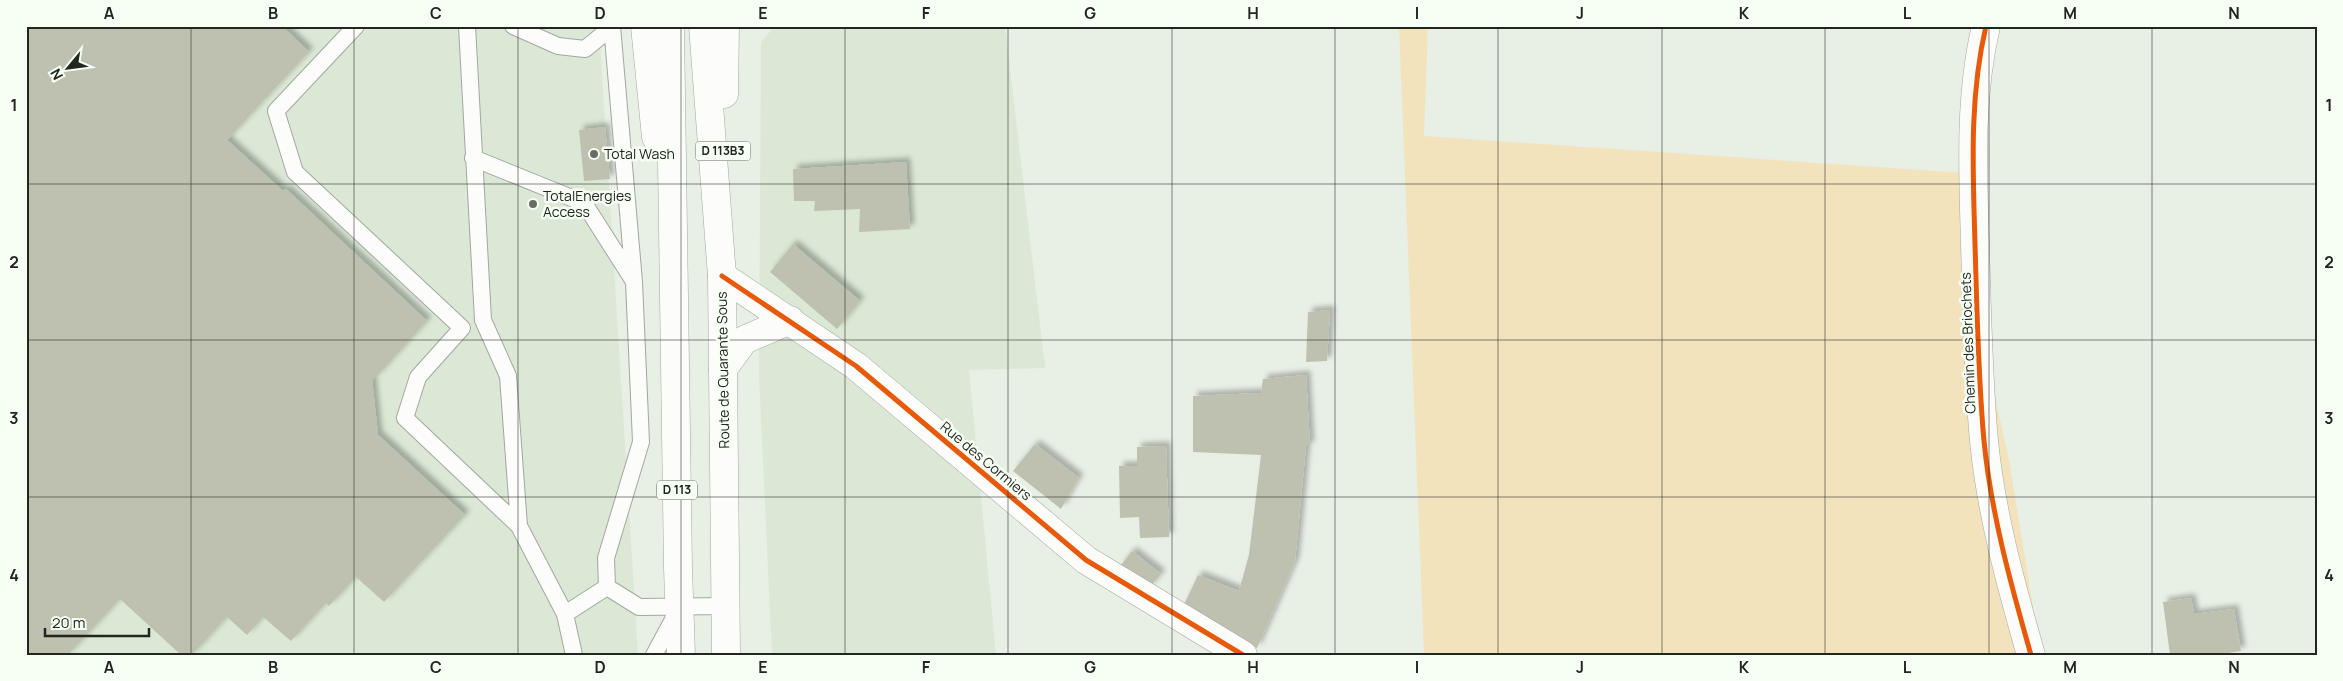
<svg xmlns="http://www.w3.org/2000/svg" width="2343" height="681" font-family="Manrope,sans-serif">
<defs>
<filter id="shadow"><feDropShadow dx="4.5" dy="-4.5" stdDeviation="2.5" flood-color="#0004"/></filter>
</defs>
<rect width="100%" height="100%" fill="#e8efe5"/>
<path fill="#dbe8d6" d="M 26,26 L 599,26 L 638,655 L 26,655 Z
M 791,26 L 1005,26 L 1045,368 L 969,370 L 996,655 L 772,655 L 759,377 L 761,42 L 774,27 Z"/>
<path fill="#f3e3bd" d="M 1399,26 L 1428,26 L 1424,136 L 1980,174 L 1992,383 L 2009,460 L 2041,655 L 1424,655 Z"/>
<path fill="#bec1af" filter="url(#shadow)" d="M 26,26 L 282,26 L 309,52 L 227,140 L 283,191 L 286,189 L 427,321 L 378,375 L 372,379 L 378,435 L 465,515 L 384,602 L 356,577 L 329,606 L 326,603 L 291,641 L 263,617 L 247,635 L 227,617 L 192,655 L 181,655 L 120,599 L 68,655 L 26,655 Z
M 605,127 L 610,179 L 584,181 L 579,130 Z
M 906,162 L 910,229 L 859,232 L 860,209 L 814,211 L 815,201 L 794,201 L 793,169 Z
M 793,244 L 860,301 L 837,329 L 770,272 Z
M 1330,310 L 1327,361 L 1306,362 L 1308,312 Z
M 1306,375 L 1310,446 L 1306,446 L 1295,561 L 1257,648 L 1182,609 L 1198,575 L 1239,591 L 1249,555 L 1261,455 L 1193,452 L 1193,396 L 1261,393 L 1263,379 Z
M 1035,444 L 1079,478 L 1061,509 L 1013,471 Z
M 1166,446 L 1169,537 L 1140,538 L 1139,517 L 1120,518 L 1119,466 L 1137,466 L 1137,447 Z
M 1132,551 L 1161,574 L 1149,588 L 1120,566 Z
M 2191,598 L 2194,614 L 2234,609 L 2241,651 L 2215,655 L 2170,655 L 2163,602 Z"/>
<g fill="none" stroke-linecap="round" stroke-linejoin="round">
<defs>
<path id="lane" d="M 356,26 L 276,111 L 295,172 L 462,328 L 418,377 L 405,418 L 519,526
M 467,26 L 483,320 L 508,376 L 519,526 L 565,614 L 574,655
M 513,26 L 558,46 L 585,49 L 612,27
M 612,26 L 634,282 L 641,442 L 606,558 L 607,587 L 639,607 L 726,606
M 473,158 L 584,203 L 633,280
M 565,614 L 607,587
M 654,655 L 676,614"/>
<path id="street" d="M 1986,26 C 1969,98 1973,171 1975,244 C 1977,310 1978,376 1984,441 C 1991,513 2011,585 2031,655
M 722,276 L 856,366 L 1086,560 L 1243,655
M 723,369 L 744,340 L 790,320"/>
<path id="primary" d="M 645,26 L 656,137
M 670,26 L 678,568 L 681,655
M 703,26 L 722,276 L 726,655
M 724,94 L 725,26"/>
</defs>
<use href="#lane" stroke="#a2a7a0" stroke-width="18"/>
<use href="#street" stroke="#a2a7a0" stroke-width="29"/>
<use href="#primary" stroke="#a2a7a0" stroke-width="29"/>
<use href="#lane" stroke="#fcfdfb" stroke-width="16"/>
<use href="#street" stroke="#fcfdfb" stroke-width="28"/>
<use href="#primary" stroke="#fcfdfb" stroke-width="28"/>
<defs>
<path id="cycleway" d="M 1986,26 C 1969,98 1973,171 1975,244 C 1977,310 1978,376 1984,441 C 1991,513 2011,585 2031,655
M 722,276 L 856,366 L 1086,560 L 1243,655"/>
</defs>
<use href="#cycleway" stroke="#f7fff4" stroke-width="8"/>
<use href="#cycleway" stroke="#e8590c" stroke-width="5"/>
</g>
<path fill="none" stroke="#21261f" stroke-width="1" stroke-opacity="0.55" d="M 191,26 L 191,655M 354,26 L 354,655M 518,26 L 518,655M 681,26 L 681,655M 845,26 L 845,655M 1008,26 L 1008,655M 1172,26 L 1172,655M 1335,26 L 1335,655M 1498,26 L 1498,655M 1662,26 L 1662,655M 1825,26 L 1825,655M 1989,26 L 1989,655M 2152,26 L 2152,655M 26,184 L 2317,184M 26,340 L 2317,340M 26,497 L 2317,497"/>
<g fill="#676c64" stroke="#f7fff4" stroke-width="2">
<circle cx="594" cy="154" r="5"/>
<circle cx="533" cy="204" r="5"/>
</g>
<g text-anchor="middle" stroke-width="5" stroke-linejoin="round" paint-order="stroke">
<g fill="#f7fff4" stroke="#61675f" stroke-width="1">
<rect x="695.5" y="141.5" width="55" height="19" rx="4"/>
<rect x="657" y="480.5" width="40" height="19" rx="4"/>
</g>
<g font-size="12" font-weight="bold" fill="#21261f">
<text x="723" y="155">D 113B3</text>
<text x="677" y="494">D 113</text>
</g>
<g font-size="14" fill="#21261f" stroke="#f7fff4" text-anchor="start">
<text x="604" y="159">Total Wash</text>
<text x="543" y="201">TotalEnergies<tspan x="543" dy="16">Access</tspan></text>
</g>
<g font-size="14" fill="#21261f" stroke="#f7fff4">
<text transform="translate(1968 343) rotate(-92)" y="5">Chemin des Briochets</text>
<text transform="translate(723 370) rotate(-91)" y="5">Route de Quarante Sous</text>
<text transform="translate(986 461) rotate(40)" y="5">Rue des Cormiers</text>
</g>
</g>
<rect width="2343" height="681" fill="none" stroke="#f7fff4" stroke-width="55"/>
<g transform="translate(68 68) rotate(241)" stroke="#f7fff4" stroke-width="4" paint-order="stroke">
<path d="M0-4L9 19L0 12L-9 19Z" fill="#21261f"/>
<text y="-8" font-size="14" font-weight="bold" text-anchor="middle" fill="#21261f">N</text>
</g>
<path d="M45 628v8h104v-8" fill="none" stroke="#21261f" stroke-width="2.5"/>
<text x="52" y="628" font-size="15" fill="#21261f" stroke="#f7fff4" stroke-width="4" paint-order="stroke">20 m</text>
<rect x="28" y="28" width="2288" height="626" fill="none" stroke="#21261f" stroke-width="2"/>
<g font-size="16" text-anchor="middle" font-weight="bold" fill="#21261f">
<text x="109" y="19">A</text>
<text x="273" y="19">B</text>
<text x="436" y="19">C</text>
<text x="600" y="19">D</text>
<text x="763" y="19">E</text>
<text x="926" y="19">F</text>
<text x="1090" y="19">G</text>
<text x="1253" y="19">H</text>
<text x="1417" y="19">I</text>
<text x="1580" y="19">J</text>
<text x="1744" y="19">K</text>
<text x="1907" y="19">L</text>
<text x="2070" y="19">M</text>
<text x="2234" y="19">N</text>
<text x="14" y="111">1</text>
<text x="2329" y="111">1</text>
<text x="14" y="268">2</text>
<text x="2329" y="268">2</text>
<text x="14" y="424">3</text>
<text x="2329" y="424">3</text>
<text x="14" y="581">4</text>
<text x="2329" y="581">4</text>
<text x="109" y="673">A</text>
<text x="273" y="673">B</text>
<text x="436" y="673">C</text>
<text x="600" y="673">D</text>
<text x="763" y="673">E</text>
<text x="926" y="673">F</text>
<text x="1090" y="673">G</text>
<text x="1253" y="673">H</text>
<text x="1417" y="673">I</text>
<text x="1580" y="673">J</text>
<text x="1744" y="673">K</text>
<text x="1907" y="673">L</text>
<text x="2070" y="673">M</text>
<text x="2234" y="673">N</text>
</g>
</svg>
